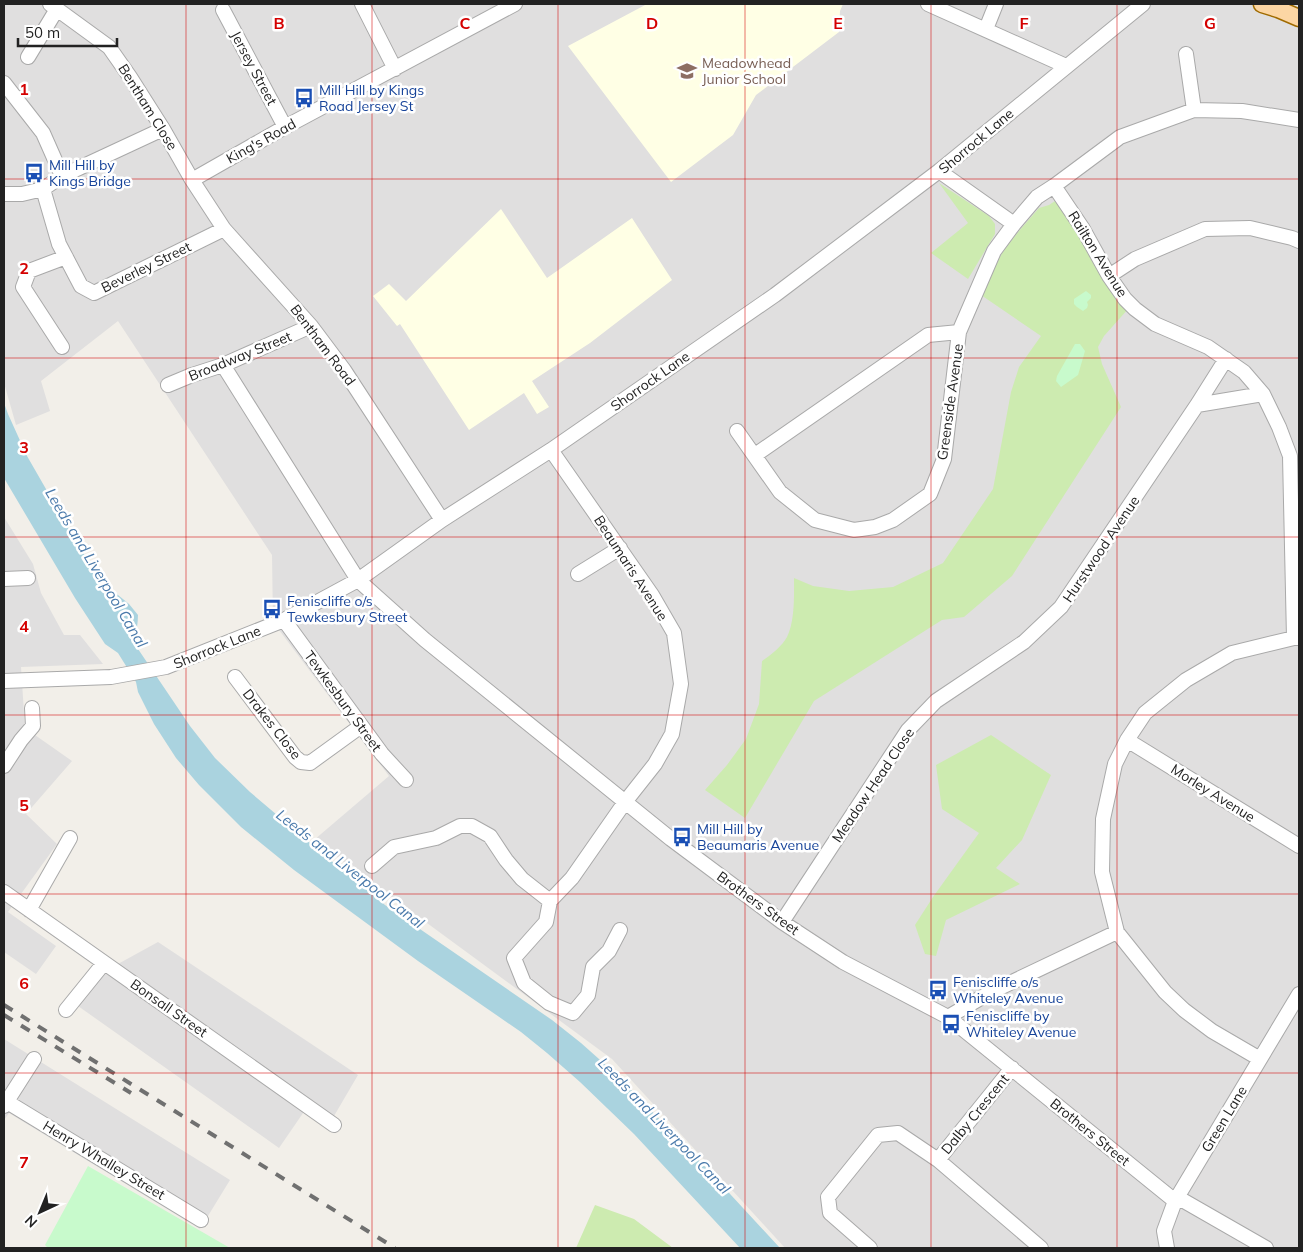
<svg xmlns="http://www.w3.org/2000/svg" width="1303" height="1252" font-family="Mulish,sans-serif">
<rect width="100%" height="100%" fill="#f2efe9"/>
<path fill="#e0dfdf" d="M 4,4 L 1299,4 L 1299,1248 L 785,1248 L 612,1059 L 314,840 L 389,776 L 273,622 L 272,555 L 118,321 L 41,381 L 50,411 L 16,425 L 4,383 Z
M 4,517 L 33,564 L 41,593 L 64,635 L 80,635 L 103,664 L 21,667 L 25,728 L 72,761 L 26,814 L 57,844 L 8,912 L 56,946 L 36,974 L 4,952 Z
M 158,942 L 358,1075 L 334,1116 L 312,1100 L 279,1148 L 78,1006 L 107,970 Z
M 4,1039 L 230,1180 L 200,1229 L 9,1113 L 4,1120 Z"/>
<path fill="#ffffe5" d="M 647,4 L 843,4 L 840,11 L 839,32 L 756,95 L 733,135 L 671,182 L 568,46 Z
M 501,209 L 547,278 L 632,218 L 672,280 L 590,343 L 532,381 L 549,407 L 537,414 L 524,393 L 469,430 L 400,324 L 397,326 L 373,296 L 389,284 L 406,301 Z"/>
<path fill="#cdebb0" d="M 939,183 L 989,216 L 995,224 L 995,234 L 968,279 L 931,253 L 968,223 Z
M 1058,199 L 1129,308 L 1104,336 L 1098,347 L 1102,364 L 1121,407 L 1012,576 L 964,617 L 942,620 L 814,701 L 745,818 L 705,790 L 727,765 L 746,739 L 759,704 L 762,661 C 770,656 783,645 787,637 C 795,621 794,595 794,578 L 813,586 L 849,591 L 893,587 L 943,563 L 993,489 L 1011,392 L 1019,367 L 1041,336 L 981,295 L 1002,253 L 1018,232 L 1039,208 L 1049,205 Z
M 991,735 L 1051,775 L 1022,840 L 996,868 L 1020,884 L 946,920 L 936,956 L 925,954 L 915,925 L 933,897 L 979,833 L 942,809 L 936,765 Z
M 595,1205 L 634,1219 L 673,1248 L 576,1248 Z"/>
<path fill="#c8facc" d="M 1086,291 L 1091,295 L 1091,298 L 1087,302 L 1088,305 L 1087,308 L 1083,311 L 1077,307 L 1074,304 L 1074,299 Z
M 1075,344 L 1080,344 L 1085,351 L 1078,375 L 1061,387 L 1056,381 L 1057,376 Z
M 88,1166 L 230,1248 L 48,1248 L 45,1245 Z"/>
<path fill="#aad3df" d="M 4,403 L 8,414 L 27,456 L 69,529 L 103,586 L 118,595 L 129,604 L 138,615 C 138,625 135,636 136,646 L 190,726 L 215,758 L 250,792 L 329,859 L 385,905 L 552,1020 L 581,1043 L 617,1075 L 695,1156 L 780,1248 L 740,1248 L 634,1134 L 580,1082 L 547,1053 L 521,1032 L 418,961 L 294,870 L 241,827 L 199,785 L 176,758 L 154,724 L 138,692 L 136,682 L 118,653 L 105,644 L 75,598 L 4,478 Z"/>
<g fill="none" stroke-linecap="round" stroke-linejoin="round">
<defs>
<path id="minor" d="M 50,4 L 109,47 L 130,77 L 163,129 L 192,180 L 224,229 L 311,326 L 344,370 L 442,520
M 362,4 L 395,69
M 928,4 L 1066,66
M 223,10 L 285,127
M 986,29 L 996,4
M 1186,54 L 1194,110
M 28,57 L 57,9
M 4,83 L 43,133 L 62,176
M 939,171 L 1014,224
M 192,180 L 285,127 L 515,4
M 1054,186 L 1083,229 L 1109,276 L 1125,299 L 1135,309 L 1155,324 L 1208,347 L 1244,372 L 1263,394 L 1279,427 L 1290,456 L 1294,638
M 43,189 L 59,244 L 81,286 L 94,293 L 224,229
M 4,194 L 22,194 L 43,189 L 62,176 L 163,129
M 1109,276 L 1135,259 L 1205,229 L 1250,228 L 1292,238 L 1299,241
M 62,347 L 23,287 L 29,271 L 66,257
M 223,365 L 358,580 L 425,640 L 671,839 L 782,922 L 843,962 L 948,1017 L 1175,1201
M 168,385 L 192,375 L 223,365 L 311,326
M 1197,405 L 1263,394
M 737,431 L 780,492 L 815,520 L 854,530 L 875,527 L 893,520 L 930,494 L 944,459 L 959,332 L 994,251 L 1014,224 L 1037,197 L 1054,186 L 1120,137 L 1194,110 L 1242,111 L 1299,120
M 551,450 L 652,595 L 674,633 L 681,684 L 672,734 L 655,764 L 625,802 L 572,878 L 550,901 L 546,922 L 514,958 L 524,983 L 549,1003 L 573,1013 L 588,995 L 593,967 L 609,951 L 620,930
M 755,455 L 928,335 L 959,332
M 578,574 L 620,548
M 4,579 L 28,578
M 284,620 L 382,754 L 406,780
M 235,677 L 295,757 L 301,762 L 310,763 L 361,726
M 4,681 L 111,677 L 166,667 L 284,620 L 358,580 L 442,520 L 551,450 L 775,295 L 939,171 L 1143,4
M 1127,740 L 1299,846
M 4,766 L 21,740 L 33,726 L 32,708
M 372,866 L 394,847 L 436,838 L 460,826 L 472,826 L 490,836 L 506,860 L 522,879 L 550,901
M 4,892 L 334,1125
M 29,910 L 70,838
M 782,922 L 908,730 L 936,701 L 1024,642 L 1061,607 L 1197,405 L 1226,359
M 66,1010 L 104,963
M 948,1017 L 991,992 L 1117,932
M 1260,1059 L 1212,1031 L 1184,1010 L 1165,992 L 1117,932 L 1102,872 L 1103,819 L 1115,764 L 1127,740 L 1145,713 L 1186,680 L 1232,653 L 1294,638 L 1299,638
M 4,1100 L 201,1220
M 4,1106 L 34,1059
M 938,1160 L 1012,1068
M 1175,1201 L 1184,1201 L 1266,1248
M 870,1248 L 830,1213 L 828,1197 L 878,1135 L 898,1133 L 938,1160 L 1041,1248
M 1167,1248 L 1164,1231 L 1175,1201 L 1299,994"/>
<path id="major" d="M 1262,4 L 1278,9 L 1299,18"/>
</defs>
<use href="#minor" stroke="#a9a9a9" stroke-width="16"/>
<use href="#major" stroke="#a06b00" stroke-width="19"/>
<use href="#minor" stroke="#fff" stroke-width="14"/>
<use href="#major" stroke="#fcd6a4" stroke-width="16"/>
<path stroke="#707070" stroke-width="4" stroke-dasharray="10 10" stroke-linecap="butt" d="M 4,1005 L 395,1248
M 4,1015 L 131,1093"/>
</g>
<path fill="none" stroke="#d40000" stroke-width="1" stroke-opacity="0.55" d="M 186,4 L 186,1248M 372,4 L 372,1248M 558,4 L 558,1248M 745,4 L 745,1248M 931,4 L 931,1248M 1117,4 L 1117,1248M 4,179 L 1299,179M 4,358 L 1299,358M 4,537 L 1299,537M 4,715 L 1299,715M 4,894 L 1299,894M 4,1073 L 1299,1073"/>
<defs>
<symbol id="school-bare" viewBox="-9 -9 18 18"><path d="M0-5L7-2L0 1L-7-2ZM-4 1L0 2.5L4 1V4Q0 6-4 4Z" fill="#8d6e63" stroke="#fff" stroke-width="2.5" paint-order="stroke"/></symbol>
<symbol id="bus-bare" viewBox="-9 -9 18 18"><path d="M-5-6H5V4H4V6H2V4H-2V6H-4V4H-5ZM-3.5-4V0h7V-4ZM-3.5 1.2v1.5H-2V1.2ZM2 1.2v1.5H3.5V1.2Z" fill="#1a4fb4" stroke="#fff" stroke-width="2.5" paint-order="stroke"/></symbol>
</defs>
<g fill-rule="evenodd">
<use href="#school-bare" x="673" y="57" width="28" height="28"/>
<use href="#bus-bare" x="290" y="84" width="28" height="28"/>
<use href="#bus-bare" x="20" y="159" width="28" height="28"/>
<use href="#bus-bare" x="258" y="595" width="28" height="28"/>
<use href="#bus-bare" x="668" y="823" width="28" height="28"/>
<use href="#bus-bare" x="924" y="976" width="28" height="28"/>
<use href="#bus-bare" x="937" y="1010" width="28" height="28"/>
</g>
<g text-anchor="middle" stroke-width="5" stroke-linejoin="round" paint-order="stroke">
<g font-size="14" fill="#785e54" stroke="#fff" text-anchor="start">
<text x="702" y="68">Meadowhead<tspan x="702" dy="16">Junior School</tspan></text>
</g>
<g font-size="14" fill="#222" stroke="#fff">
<text transform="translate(254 68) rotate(62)" y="5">Jersey Street</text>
<text transform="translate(148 107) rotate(58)" y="5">Bentham Close</text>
<text transform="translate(261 141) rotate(-29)" y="5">King's Road</text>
<text transform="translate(976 141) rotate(-40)" y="5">Shorrock Lane</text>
<text transform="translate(1098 254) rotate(58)" y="5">Railton Avenue</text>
<text transform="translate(146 267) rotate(-26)" y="5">Beverley Street</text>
<text transform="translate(323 345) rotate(53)" y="5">Bentham Road</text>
<text transform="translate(240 356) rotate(-22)" y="5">Broadway Street</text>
<text transform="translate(650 381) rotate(-35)" y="5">Shorrock Lane</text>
<text transform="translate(950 402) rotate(-82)" y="5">Greenside Avenue</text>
<text transform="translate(1101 549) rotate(-56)" y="5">Hurstwood Avenue</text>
<text transform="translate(631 568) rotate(57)" y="5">Beaumaris Avenue</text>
<text transform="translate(217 647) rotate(-22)" y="5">Shorrock Lane</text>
<text transform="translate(343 701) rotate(54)" y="5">Tewkesbury Street</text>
<text transform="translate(272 724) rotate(52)" y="5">Drakes Close</text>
<text transform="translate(873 785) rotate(-56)" y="5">Meadow Head Close</text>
<text transform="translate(1213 793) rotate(32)" y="5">Morley Avenue</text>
<text transform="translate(758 903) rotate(36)" y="5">Brothers Street</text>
<text transform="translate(169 1008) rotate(35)" y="5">Bonsall Street</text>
<text transform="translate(975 1114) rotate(-51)" y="5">Dalby Crescent</text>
<text transform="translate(1224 1119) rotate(-59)" y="5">Green Lane</text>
<text transform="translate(1090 1132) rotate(39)" y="5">Brothers Street</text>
<text transform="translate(104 1160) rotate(31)" y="5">Henry Whalley Street</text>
</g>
<g font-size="14" fill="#164399" stroke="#fff" text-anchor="start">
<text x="319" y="95">Mill Hill by Kings<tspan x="319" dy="16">Road Jersey St</tspan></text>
<text x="49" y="170">Mill Hill by<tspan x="49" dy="16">Kings Bridge</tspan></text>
<text x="287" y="606">Feniscliffe o/s<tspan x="287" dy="16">Tewkesbury Street</tspan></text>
<text x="697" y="834">Mill Hill by<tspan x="697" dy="16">Beaumaris Avenue</tspan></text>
<text x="953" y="987">Feniscliffe o/s<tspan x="953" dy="16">Whiteley Avenue</tspan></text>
<text x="966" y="1021">Feniscliffe by<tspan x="966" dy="16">Whiteley Avenue</tspan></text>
</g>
<g font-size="15" font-style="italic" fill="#4a7aab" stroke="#fff">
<text transform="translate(96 568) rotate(59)" y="5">Leeds and Liverpool Canal</text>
<text transform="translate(350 869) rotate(38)" y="5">Leeds and Liverpool Canal</text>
<text transform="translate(664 1126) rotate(46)" y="5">Leeds and Liverpool Canal</text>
</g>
</g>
<g font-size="16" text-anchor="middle" font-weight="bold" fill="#d40000" stroke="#fff" stroke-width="5" stroke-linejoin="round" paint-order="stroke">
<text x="279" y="29">B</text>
<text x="465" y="29">C</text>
<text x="652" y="29">D</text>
<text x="838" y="29">E</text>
<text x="1024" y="29">F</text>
<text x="1210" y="29">G</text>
<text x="24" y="95">1</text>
<text x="24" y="274">2</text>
<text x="24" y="453">3</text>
<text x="24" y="632">4</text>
<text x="24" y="811">5</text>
<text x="24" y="989">6</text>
<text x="24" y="1168">7</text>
</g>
<rect width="1303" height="1252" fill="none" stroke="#222222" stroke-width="10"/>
<g transform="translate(40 1212) rotate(224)" stroke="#ffffff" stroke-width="4" paint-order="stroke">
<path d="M0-4L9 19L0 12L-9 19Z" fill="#222222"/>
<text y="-8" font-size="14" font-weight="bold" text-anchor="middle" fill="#222222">N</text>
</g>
<path d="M18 38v8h99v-8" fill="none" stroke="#222222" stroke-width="2.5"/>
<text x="25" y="38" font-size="15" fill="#222222" stroke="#ffffff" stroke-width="4" paint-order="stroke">50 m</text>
</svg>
